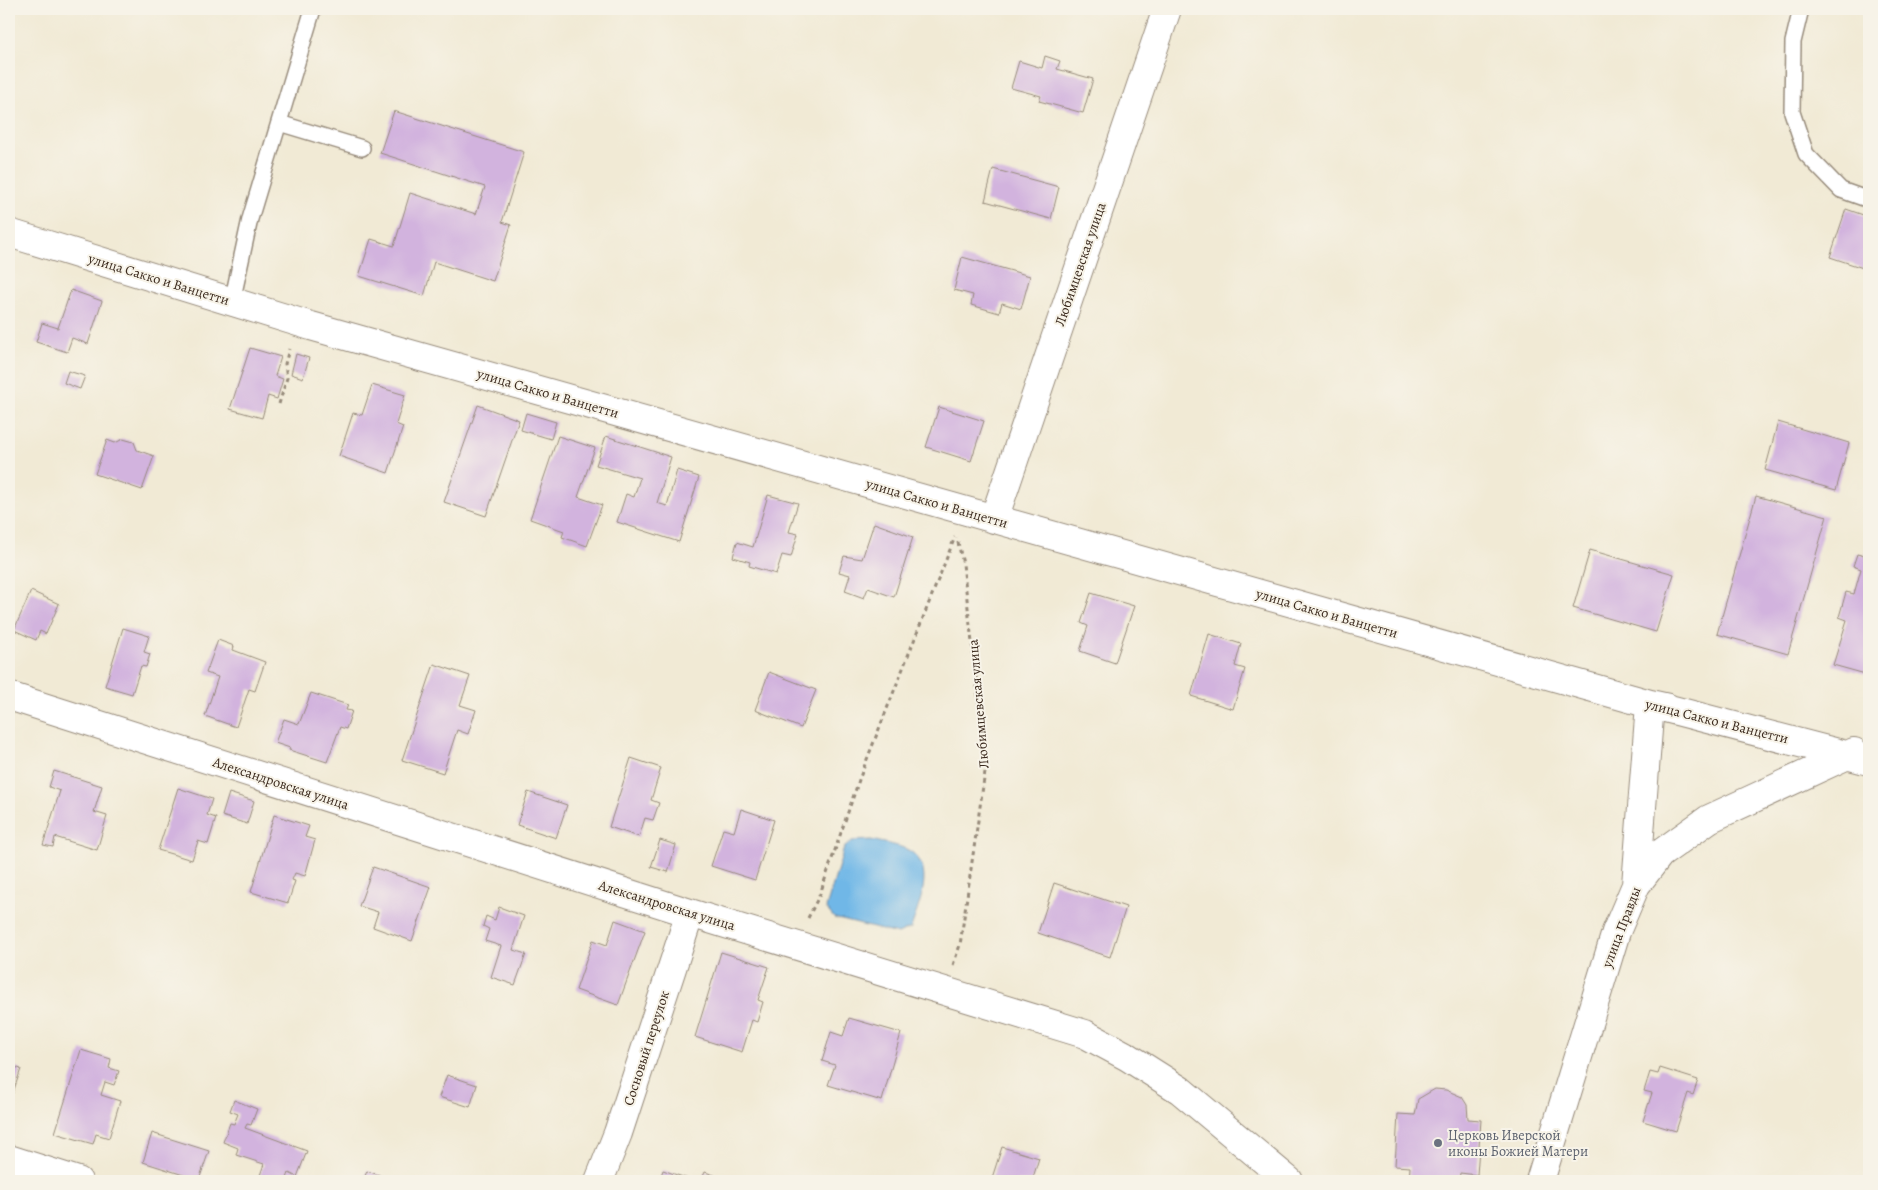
<svg xmlns="http://www.w3.org/2000/svg" width="1878" height="1190" font-family="Alegreya,serif">
<rect width="100%" height="100%" fill="#f7f3e8"/>
<filter id="ink" filterUnits="userSpaceOnUse"><feTurbulence type="fractalNoise" baseFrequency=".02" numOctaves="2"/><feDisplacementMap in="SourceGraphic" scale="10" xChannelSelector="R" yChannelSelector="G"/><feConvolveMatrix kernelMatrix="1 2 1 2 8 2 1 2 1" color-interpolation-filters="sRGB"/></filter>
<filter id="wash" filterUnits="userSpaceOnUse"><feTurbulence type="fractalNoise" baseFrequency=".0096" numOctaves="4" result="noise"/><feDisplacementMap in="SourceGraphic" scale="20" xChannelSelector="R" yChannelSelector="G"/><feGaussianBlur stdDeviation="1.12" result="paint"/><feColorMatrix in="noise" values="0 0 0 0 0 0 0 0 0 0 0 0 0 0 0 0 0 1.4 0 .05"/><feComposite in="paint" operator="in"/></filter>
<g filter="url(#wash)">
<rect width="100%" height="100%" fill="#f1ead5"/>
<path fill="#70b7e7" stroke="#567082" d="M 871,840 C 883,843 900,845 910,851 C 936,868 919,904 911,928 L 898,934 L 834,918 L 826,908 L 844,848 L 852,841 Z"/>
<g id="blocks">
<path fill="#d2b3de" d="M 1045,56 L 1060,61 L 1057,69 L 1093,79 L 1083,113 L 1039,101 L 1041,96 L 1011,88 L 1019,61 L 1042,68 Z
M 394,111 L 524,152 L 502,222 L 511,225 L 493,281 L 434,262 L 424,296 L 359,276 L 371,239 L 394,246 L 410,193 L 476,214 L 485,187 L 380,153 Z
M 993,169 L 1059,187 L 1051,219 L 985,201 Z
M 1846,209 L 1869,217 L 1869,270 L 1830,257 Z
M 962,257 L 1030,276 L 1021,309 L 1002,303 L 999,313 L 971,305 L 973,295 L 954,290 Z
M 71,290 L 102,301 L 88,344 L 72,338 L 67,352 L 36,342 L 42,323 L 58,328 Z
M 250,348 L 281,357 L 275,376 L 283,379 L 277,399 L 268,396 L 262,418 L 230,409 Z
M 296,354 L 309,358 L 303,378 L 291,374 Z
M 68,371 L 85,376 L 80,389 L 64,383 Z
M 372,385 L 405,395 L 396,424 L 403,427 L 388,473 L 339,456 L 353,413 L 362,415 Z
M 478,405 L 519,420 L 486,516 L 444,502 Z
M 939,407 L 984,421 L 971,461 L 926,447 Z
M 526,413 L 556,422 L 551,439 L 521,430 Z
M 1778,422 L 1849,443 L 1836,490 L 1765,470 Z
M 558,436 L 595,448 L 578,497 L 602,505 L 587,546 L 562,537 L 564,531 L 530,519 Z
M 606,436 L 671,457 L 657,503 L 667,506 L 677,470 L 699,477 L 679,542 L 617,522 L 626,494 L 634,497 L 640,478 L 596,465 Z
M 123,439 L 134,442 L 137,450 L 154,456 L 142,490 L 95,474 L 107,440 L 115,443 Z
M 768,495 L 798,503 L 789,532 L 798,534 L 791,557 L 782,555 L 776,574 L 749,566 L 750,562 L 733,557 L 737,542 L 753,547 Z
M 1756,496 L 1827,516 L 1788,654 L 1717,634 Z
M 874,523 L 913,537 L 894,597 L 868,588 L 864,598 L 845,591 L 850,575 L 839,572 L 844,556 L 862,559 Z
M 1867,549 L 1869,550 L 1869,675 L 1833,665 L 1847,620 L 1839,617 L 1846,592 L 1854,594 L 1861,569 L 1853,566 L 1857,554 L 1865,556 Z
M 1590,550 L 1674,574 L 1656,632 L 1573,608 Z
M 31,591 L 59,604 L 46,634 L 40,631 L 36,640 L 14,630 Z
M 1091,593 L 1134,606 L 1115,663 L 1080,651 L 1088,626 L 1081,623 Z
M 123,628 L 149,636 L 144,652 L 150,654 L 146,667 L 141,666 L 132,694 L 105,686 Z
M 1209,634 L 1241,644 L 1235,666 L 1245,669 L 1233,709 L 1191,696 Z
M 218,640 L 234,646 L 233,650 L 265,662 L 255,691 L 249,689 L 236,727 L 205,716 L 218,677 L 206,673 Z
M 434,664 L 470,676 L 460,705 L 476,710 L 468,734 L 457,730 L 443,773 L 402,760 Z
M 769,672 L 816,690 L 801,728 L 755,710 Z
M 311,693 L 348,705 L 346,710 L 352,711 L 346,729 L 340,727 L 327,762 L 289,750 L 290,748 L 275,743 L 284,719 L 299,724 Z
M 631,758 L 661,768 L 651,800 L 659,803 L 653,820 L 645,818 L 639,837 L 609,827 Z
M 54,771 L 102,786 L 94,812 L 107,816 L 97,850 L 55,837 L 53,847 L 43,845 L 60,791 L 49,787 Z
M 178,788 L 212,799 L 207,815 L 216,818 L 208,844 L 198,841 L 192,860 L 158,850 Z
M 528,792 L 567,805 L 556,838 L 517,825 Z
M 229,793 L 254,801 L 247,824 L 222,816 Z
M 741,809 L 774,820 L 755,880 L 711,866 L 723,829 L 734,832 Z
M 274,815 L 309,826 L 305,837 L 315,840 L 305,876 L 295,873 L 292,880 L 295,881 L 288,903 L 251,892 Z
M 660,840 L 676,845 L 668,872 L 651,867 Z
M 373,867 L 431,887 L 412,941 L 373,927 L 378,912 L 359,906 Z
M 1054,883 L 1126,907 L 1110,957 L 1038,933 Z
M 499,907 L 524,916 L 513,950 L 526,954 L 515,985 L 491,977 L 501,946 L 485,941 L 489,929 L 483,926 L 486,916 L 495,920 Z
M 615,920 L 645,931 L 618,1005 L 576,990 L 593,940 L 607,945 Z
M 721,952 L 769,967 L 758,1000 L 763,1002 L 757,1022 L 752,1020 L 742,1052 L 695,1037 Z
M 849,1018 L 901,1033 L 882,1101 L 828,1085 L 835,1065 L 822,1061 L 831,1032 L 843,1036 Z
M 81,1050 L 111,1059 L 109,1068 L 119,1071 L 114,1085 L 105,1082 L 101,1095 L 120,1101 L 109,1138 L 96,1134 L 93,1144 L 55,1133 Z
M 9,1065 L 21,1069 L 9,1104 Z
M 1660,1068 L 1698,1080 L 1693,1095 L 1688,1093 L 1676,1131 L 1643,1121 L 1652,1093 L 1644,1091 L 1650,1072 L 1658,1074 Z
M 447,1075 L 477,1085 L 470,1107 L 439,1097 Z
M 1435,1089 L 1446,1090 L 1462,1097 L 1467,1105 L 1468,1119 L 1481,1120 L 1477,1175 L 1460,1173 L 1459,1181 L 1409,1181 L 1410,1167 L 1395,1166 L 1398,1114 L 1415,1115 L 1418,1099 Z
M 234,1100 L 257,1109 L 251,1125 L 247,1124 L 245,1128 L 307,1151 L 297,1177 L 289,1173 L 286,1181 L 258,1181 L 264,1164 L 236,1155 L 238,1148 L 223,1142 L 230,1123 L 234,1124 L 238,1114 L 230,1111 Z
M 152,1133 L 209,1151 L 199,1180 L 143,1162 Z
M 1002,1147 L 1039,1158 L 1032,1181 L 991,1181 Z
M 663,1170 L 694,1181 L 659,1181 Z
M 367,1171 L 397,1181 L 363,1181 Z
M 705,1172 L 720,1177 L 719,1181 L 701,1181 Z"/>
</g>
</g>
<g filter="url(#ink)">
<use href="#blocks" fill-opacity="0" stroke="#968a7a" stroke-width="1"/>
<g fill="none" stroke-linecap="round" stroke-linejoin="round">
<defs>
<path id="lane" d="M 1801,9 L 1793,42 L 1792,112 L 1806,154 L 1841,190 L 1869,200
M 279,123 L 362,148
M 232,302 L 250,219 L 313,9"/>
<path id="street" d="M 9,233 L 311,326 L 1650,704 L 1869,761
M 994,519 L 1167,9
M 9,696 L 690,913 L 1085,1034 L 1128,1057 L 1180,1090 L 1289,1181
M 1636,885 L 1650,704 L 1668,708
M 9,1159 L 78,1181
M 599,1181 L 618,1133 L 690,913
M 1540,1181 L 1616,932 L 1636,885 L 1660,854 L 1709,819 L 1854,752"/>
</defs>
<use href="#lane" stroke="#968a7a" stroke-width="18"/>
<use href="#street" stroke="#968a7a" stroke-width="30"/>
<path stroke="#968a7a" stroke-width="3" stroke-dasharray="4 4" stroke-linecap="butt" d="M 279,404 L 287,378 L 285,364 L 289,349
M 808,918 L 820,894 L 860,777 L 955,537
M 953,965 L 960,945 L 986,765 L 963,564 L 957,538"/>
<use href="#lane" stroke="#fff" stroke-width="15"/>
<use href="#street" stroke="#fff" stroke-width="28"/>
</g>
</g>
<circle fill="#6b7280" stroke="#f7f3e8" stroke-width="2" cx="1438" cy="1143" r="5"/>
<g text-anchor="middle" stroke-width="4" stroke-linejoin="round" paint-order="stroke">
<g font-size="14" fill="#3b2a1e" stroke="#f7f3e8">
<text transform="translate(1080 264) rotate(-71)" y="5">Любимцевская улица</text>
<text transform="translate(159 279) rotate(17)" y="5">улица Сакко и Ванцетти</text>
<text transform="translate(548 393) rotate(16)" y="5">улица Сакко и Ванцетти</text>
<text transform="translate(937 503) rotate(16)" y="5">улица Сакко и Ванцетти</text>
<text transform="translate(1327 613) rotate(16)" y="5">улица Сакко и Ванцетти</text>
<text transform="translate(978 704) rotate(-95)" y="5">Любимцевская улица</text>
<text transform="translate(1717 721) rotate(14)" y="5">улица Сакко и Ванцетти</text>
<text transform="translate(281 783) rotate(18)" y="5">Александровская улица</text>
<text transform="translate(667 905) rotate(17)" y="5">Александровская улица</text>
<text transform="translate(1621 927) rotate(-69)" y="5">улица Правды</text>
<text transform="translate(646 1048) rotate(-72)" y="5">Сосновый переулок</text>
</g>
<g font-size="14" fill="#5b616d" stroke="#f7f3e8" text-anchor="start">
<text x="1448" y="1140">Церковь Иверской<tspan x="1448" dy="16">иконы Божией Матери</tspan></text>
</g>
</g>
<rect width="1878" height="1190" fill="none" stroke="#f7f3e8" stroke-width="30"/>
</svg>
